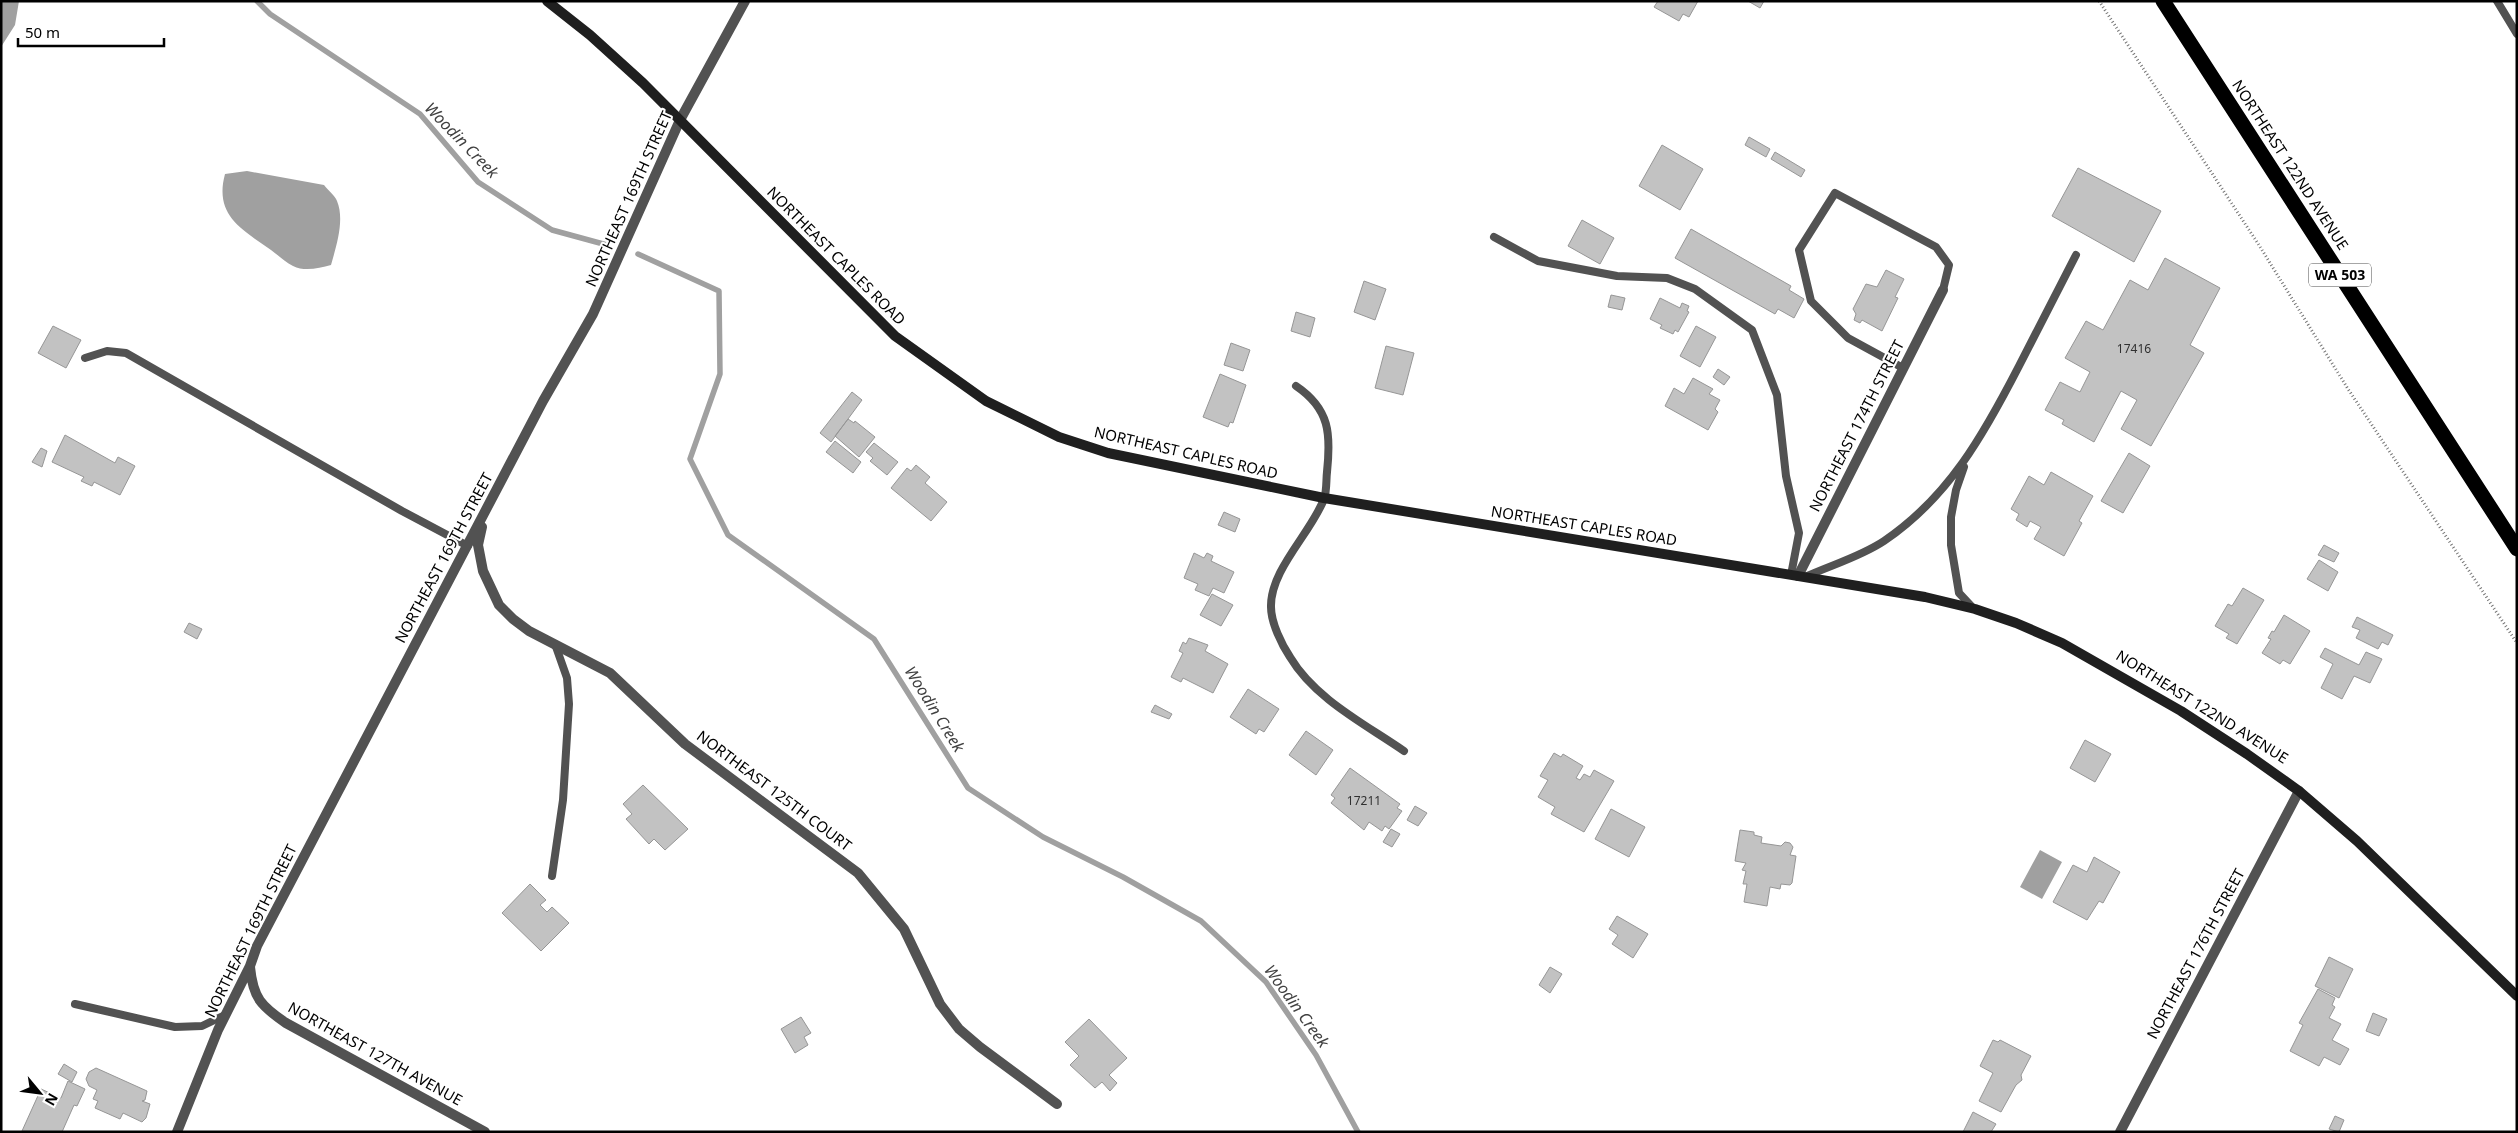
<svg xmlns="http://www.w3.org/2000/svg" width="2518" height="1133" font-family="'Noto Sans',sans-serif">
<rect width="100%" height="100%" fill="#fff"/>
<path fill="#a0a0a0" d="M 1,1 L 19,1 L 15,25 L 1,47 Z
M 247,171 L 324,185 C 328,190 335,196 337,201 C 345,220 336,247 331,265 C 319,268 305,272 293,266 C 285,262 278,255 271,250 C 241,229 214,215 225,174 Z
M 2040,850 L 2062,862 L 2042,899 L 2020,887 Z"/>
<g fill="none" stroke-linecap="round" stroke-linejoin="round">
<path stroke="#a0a0a0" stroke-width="5.5" d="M 257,1 L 270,14 L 420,114 L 478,182 L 552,230 L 607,245
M 638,254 L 719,291 L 720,374 L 690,459 L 728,535 L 874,639 L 968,788 L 1043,837 L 1123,877 L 1201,921 L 1266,982 L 1316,1055 L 1358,1132"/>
</g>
<path fill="#c2c2c2" stroke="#969696" d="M 1658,1 L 1698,1 L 1689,17 L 1683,14 L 1679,21 L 1654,7 Z
M 1748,1 L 1764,1 L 1760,8 Z
M 1749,137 L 1770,149 L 1766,157 L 1745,145 Z
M 1662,145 L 1703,169 L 1680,210 L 1639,186 Z
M 1775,152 L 1805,170 L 1801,177 L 1771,159 Z
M 2078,168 L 2161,211 L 2134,262 L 2052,216 Z
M 1582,220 L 1614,238 L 1600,264 L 1568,246 Z
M 1691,229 L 1791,286 L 1789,290 L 1804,299 L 1794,318 L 1778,309 L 1775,314 L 1675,258 Z
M 2165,258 L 2220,288 L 2190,345 L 2204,353 L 2151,446 L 2121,429 L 2137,400 L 2121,391 L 2094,442 L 2062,424 L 2064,420 L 2045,410 L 2060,382 L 2080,392 L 2090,372 L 2065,358 L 2086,321 L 2103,330 L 2130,280 L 2148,290 Z
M 1886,270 L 1904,279 L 1895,297 L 1898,298 L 1882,331 L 1862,320 L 1860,323 L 1854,320 L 1856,314 L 1853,309 L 1866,284 L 1877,287 Z
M 1364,281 L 1386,289 L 1375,320 L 1354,312 Z
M 1611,295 L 1625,298 L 1622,310 L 1608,307 Z
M 1660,298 L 1680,308 L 1682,303 L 1689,306 L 1687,311 L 1689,312 L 1678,332 L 1675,330 L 1673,334 L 1660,328 L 1662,325 L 1650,319 Z
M 1296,312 L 1315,318 L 1310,337 L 1291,331 Z
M 53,326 L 81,340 L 66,368 L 38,353 Z
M 1696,326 L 1716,337 L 1700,367 L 1680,356 Z
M 1231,343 L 1250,350 L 1243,371 L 1224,365 Z
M 1386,346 L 1414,353 L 1403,395 L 1375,388 Z
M 1718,369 L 1730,377 L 1724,385 L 1713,377 Z
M 1220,374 L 1246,385 L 1233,423 L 1230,422 L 1228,427 L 1203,417 Z
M 1693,378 L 1713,389 L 1709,394 L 1720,400 L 1715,409 L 1718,412 L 1708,430 L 1665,406 L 1674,388 L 1684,394 Z
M 852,392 L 862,400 L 831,442 L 820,433 Z
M 848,419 L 854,423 L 855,421 L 875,437 L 859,457 L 835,436 Z
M 65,435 L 115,463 L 118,457 L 135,466 L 120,495 L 94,482 L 92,486 L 81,481 L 84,477 L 52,462 Z
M 835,441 L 861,462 L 853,473 L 826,452 Z
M 874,443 L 898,462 L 887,475 L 870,461 L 873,458 L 866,452 Z
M 41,448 L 47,451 L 42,467 L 32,462 Z
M 2129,453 L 2150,466 L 2123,513 L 2101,501 Z
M 916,465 L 930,477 L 925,483 L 947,502 L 931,521 L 891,488 L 907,468 L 911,471 Z
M 2051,472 L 2093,496 L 2079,521 L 2082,523 L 2064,556 L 2034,539 L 2041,527 L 2030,521 L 2027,527 L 2016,520 L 2019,514 L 2011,509 L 2029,476 L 2044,485 Z
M 1224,512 L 1240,519 L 1235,532 L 1218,525 Z
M 2324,545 L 2339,553 L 2334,562 L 2318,555 Z
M 1194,553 L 1204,558 L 1207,553 L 1213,556 L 1211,561 L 1234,572 L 1224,593 L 1213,588 L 1209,596 L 1195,590 L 1198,584 L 1184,578 Z
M 2319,560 L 2338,572 L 2328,591 L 2307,579 Z
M 2243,588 L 2264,600 L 2237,644 L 2226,638 L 2229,634 L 2215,626 L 2228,604 L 2232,606 Z
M 1212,594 L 1233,605 L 1221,626 L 1200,615 Z
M 2284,615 L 2310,631 L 2290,664 L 2283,660 L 2280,664 L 2262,653 L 2271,639 L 2268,638 L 2272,631 L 2274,632 Z
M 2357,617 L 2393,635 L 2388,645 L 2382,642 L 2378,649 L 2356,638 L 2360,630 L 2352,627 Z
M 189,623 L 202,629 L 197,639 L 184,632 Z
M 1189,638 L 1208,645 L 1205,651 L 1228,664 L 1213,693 L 1183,678 L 1181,682 L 1171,677 L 1183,653 L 1179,651 L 1183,642 L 1186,644 Z
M 2325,648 L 2359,665 L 2366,652 L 2382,659 L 2370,683 L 2354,676 L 2342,699 L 2321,688 L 2333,664 L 2320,657 Z
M 1248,689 L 1279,709 L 1264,732 L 1259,729 L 1256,734 L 1230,717 Z
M 1155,705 L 1172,714 L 1169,719 L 1151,712 Z
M 1306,731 L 1333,750 L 1316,775 L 1289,755 Z
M 2085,740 L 2111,754 L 2095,782 L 2070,768 Z
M 1554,753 L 1561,757 L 1563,754 L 1583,766 L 1576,778 L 1580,780 L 1584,774 L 1590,777 L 1594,770 L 1614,781 L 1584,832 L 1551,814 L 1555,807 L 1538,797 L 1548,780 L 1540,776 Z
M 1350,768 L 1400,804 L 1397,808 L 1402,811 L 1389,829 L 1385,826 L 1382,831 L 1369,822 L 1364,830 L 1331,803 L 1335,798 L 1331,795 Z
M 643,785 L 688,829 L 665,850 L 654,839 L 649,844 L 626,819 L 632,814 L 623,804 Z
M 1415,806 L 1427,813 L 1418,826 L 1407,820 Z
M 1611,809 L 1645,827 L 1629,857 L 1595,839 Z
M 1391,829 L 1400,834 L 1392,847 L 1383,842 Z
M 1740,830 L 1754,832 L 1754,835 L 1762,837 L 1761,843 L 1781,846 L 1785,842 L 1790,843 L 1793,847 L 1790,855 L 1796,856 L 1792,883 L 1790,885 L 1781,884 L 1780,889 L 1770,887 L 1767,906 L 1744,902 L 1747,884 L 1743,884 L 1746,871 L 1742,870 L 1746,863 L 1735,861 Z
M 2094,857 L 2120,872 L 2103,903 L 2099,901 L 2087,920 L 2053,902 L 2073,865 L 2087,872 Z
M 530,884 L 546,900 L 540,905 L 547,912 L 552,907 L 569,923 L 541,951 L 502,913 Z
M 1617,916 L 1648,934 L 1633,958 L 1612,944 L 1618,935 L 1609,929 Z
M 2329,957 L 2353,969 L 2339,998 L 2315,986 Z
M 1550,967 L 1562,974 L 1550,993 L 1539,985 Z
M 2318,989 L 2335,998 L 2332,1005 L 2335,1007 L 2329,1018 L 2341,1024 L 2332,1040 L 2349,1049 L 2340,1065 L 2324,1057 L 2319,1066 L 2290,1051 L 2303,1025 L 2299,1023 Z
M 2373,1013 L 2387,1019 L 2379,1036 L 2366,1031 Z
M 801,1017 L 811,1033 L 804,1037 L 808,1045 L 795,1053 L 781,1029 Z
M 1089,1019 L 1127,1058 L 1109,1075 L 1117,1083 L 1110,1091 L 1102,1082 L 1095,1088 L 1070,1065 L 1079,1056 L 1065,1042 Z
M 1993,1040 L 1998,1042 L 2000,1040 L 2031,1056 L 2021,1075 L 2022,1080 L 2016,1085 L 2001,1112 L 1979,1101 L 1993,1073 L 1980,1066 Z
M 64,1064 L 77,1072 L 72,1082 L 58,1074 Z
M 96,1068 L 147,1091 L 145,1100 L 142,1101 L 150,1104 L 146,1118 L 142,1122 L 123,1113 L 120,1119 L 95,1108 L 98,1101 L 93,1099 L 97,1090 L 89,1086 L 86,1079 L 89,1072 Z
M 68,1081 L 85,1089 L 77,1106 L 74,1105 L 62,1132 L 22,1131 L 41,1089 L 61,1098 Z
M 1973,1112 L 1996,1124 L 1991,1132 L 1963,1132 Z
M 2335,1116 L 2344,1120 L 2339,1132 L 2329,1129 Z"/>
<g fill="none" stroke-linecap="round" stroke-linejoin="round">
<path stroke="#747474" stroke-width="3" stroke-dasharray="1 2.5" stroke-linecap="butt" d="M 2099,1 L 2257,242 L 2348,389 L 2517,643"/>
<path stroke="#525252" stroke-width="8" d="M 2497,1 L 2517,34
M 1494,237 L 1538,261 L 1617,276 L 1667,278 L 1695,289 L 1752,330 L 1777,395 L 1786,476 L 1799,533 L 1791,575
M 85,358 L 107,351 L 126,353 L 402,511 L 468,546
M 1903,368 L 1848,338 L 1811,301 L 1799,250 L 1835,193 L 1936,247 L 1949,265 L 1943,290
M 1296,386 C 1330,409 1331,434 1327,472 C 1326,480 1327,491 1324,499 C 1311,533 1270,570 1271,607 C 1271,623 1282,645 1290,657 C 1315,699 1365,724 1404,751
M 1964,467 L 1956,490 L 1951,517 L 1951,545 L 1959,593 L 1973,608
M 1805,577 C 1831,565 1860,557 1884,541 C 1949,497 1984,434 2019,366 C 2038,329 2057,292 2076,255
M 552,876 L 563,800 L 569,704 L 567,678 L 555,644
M 75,1004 L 175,1027 L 202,1026 L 225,1015"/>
<path stroke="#525252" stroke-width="10" d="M 482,527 L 478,545 L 483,571 L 499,605 L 513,619 L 529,631 L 610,673 L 685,744 L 858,873 L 904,929 L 940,1004 L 959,1029 L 980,1047 L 1057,1104
M 1798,576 L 1943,290
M 250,967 C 253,998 261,1006 286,1023 L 485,1132
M 177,1132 L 218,1030 L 250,966 L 257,946 L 543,401 L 593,314 L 680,120 L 745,1
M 2120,1132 L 2299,791"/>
<path stroke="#1f1f1f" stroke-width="10" d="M 547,1 L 590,35 L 643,83 L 895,336 L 986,401 L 1059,437 L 1108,453 L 1324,498 L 1925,597 L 1975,609 L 2016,623 L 2062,643 L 2181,711 L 2247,754 L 2299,791 L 2357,841 L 2517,996"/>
<path stroke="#000" stroke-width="15" d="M 2163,1 L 2517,549"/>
</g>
<g text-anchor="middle" stroke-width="4" stroke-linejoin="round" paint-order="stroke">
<g font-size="12" fill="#303030">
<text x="2134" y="353">17416</text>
<text x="1364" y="805">17211</text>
</g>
<rect fill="#fff" stroke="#4c4c4c" stroke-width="1" x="2309" y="263.5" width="62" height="23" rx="4"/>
<g font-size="14" font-weight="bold" fill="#000">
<text x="2340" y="280">WA 503</text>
</g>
<g font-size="15" fill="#000" stroke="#fff">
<text transform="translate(2290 165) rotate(57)" y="5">NORTHEAST 122ND AVENUE</text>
<text transform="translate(629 199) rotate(-66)" y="5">NORTHEAST 169TH STREET</text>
<text transform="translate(836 256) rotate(45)" y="5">NORTHEAST CAPLES ROAD</text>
<text transform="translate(1857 426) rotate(-63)" y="5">NORTHEAST 174TH STREET</text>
<text transform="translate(1186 453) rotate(13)" y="5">NORTHEAST CAPLES ROAD</text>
<text transform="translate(1584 526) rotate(9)" y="5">NORTHEAST CAPLES ROAD</text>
<text transform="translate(444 558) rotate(-62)" y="5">NORTHEAST 169TH STREET</text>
<text transform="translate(2202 707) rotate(32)" y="5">NORTHEAST 122ND AVENUE</text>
<text transform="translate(774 791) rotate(37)" y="5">NORTHEAST 125TH COURT</text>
<text transform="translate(251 931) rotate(-64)" y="5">NORTHEAST 169TH STREET</text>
<text transform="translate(2196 954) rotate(-62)" y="5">NORTHEAST 176TH STREET</text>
<text transform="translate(375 1054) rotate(29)" y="5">NORTHEAST 127TH AVENUE</text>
</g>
<g font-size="16" font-style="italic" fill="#414141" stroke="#fff">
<text transform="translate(462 140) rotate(46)" y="6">Woodin Creek</text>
<text transform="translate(935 709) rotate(58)" y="6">Woodin Creek</text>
<text transform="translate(1297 1006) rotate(54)" y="6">Woodin Creek</text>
</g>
</g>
<rect width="2518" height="1133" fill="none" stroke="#000000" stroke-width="5"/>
<g transform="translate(40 1093) rotate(119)" stroke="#ffffff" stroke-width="4" paint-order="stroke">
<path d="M0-4L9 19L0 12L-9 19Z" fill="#000000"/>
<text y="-8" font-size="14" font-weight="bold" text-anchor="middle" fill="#000000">N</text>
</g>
<path d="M18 38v8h146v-8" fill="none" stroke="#000000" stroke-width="2.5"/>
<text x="25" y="38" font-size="15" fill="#000000" stroke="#ffffff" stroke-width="4" paint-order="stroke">50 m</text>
</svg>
